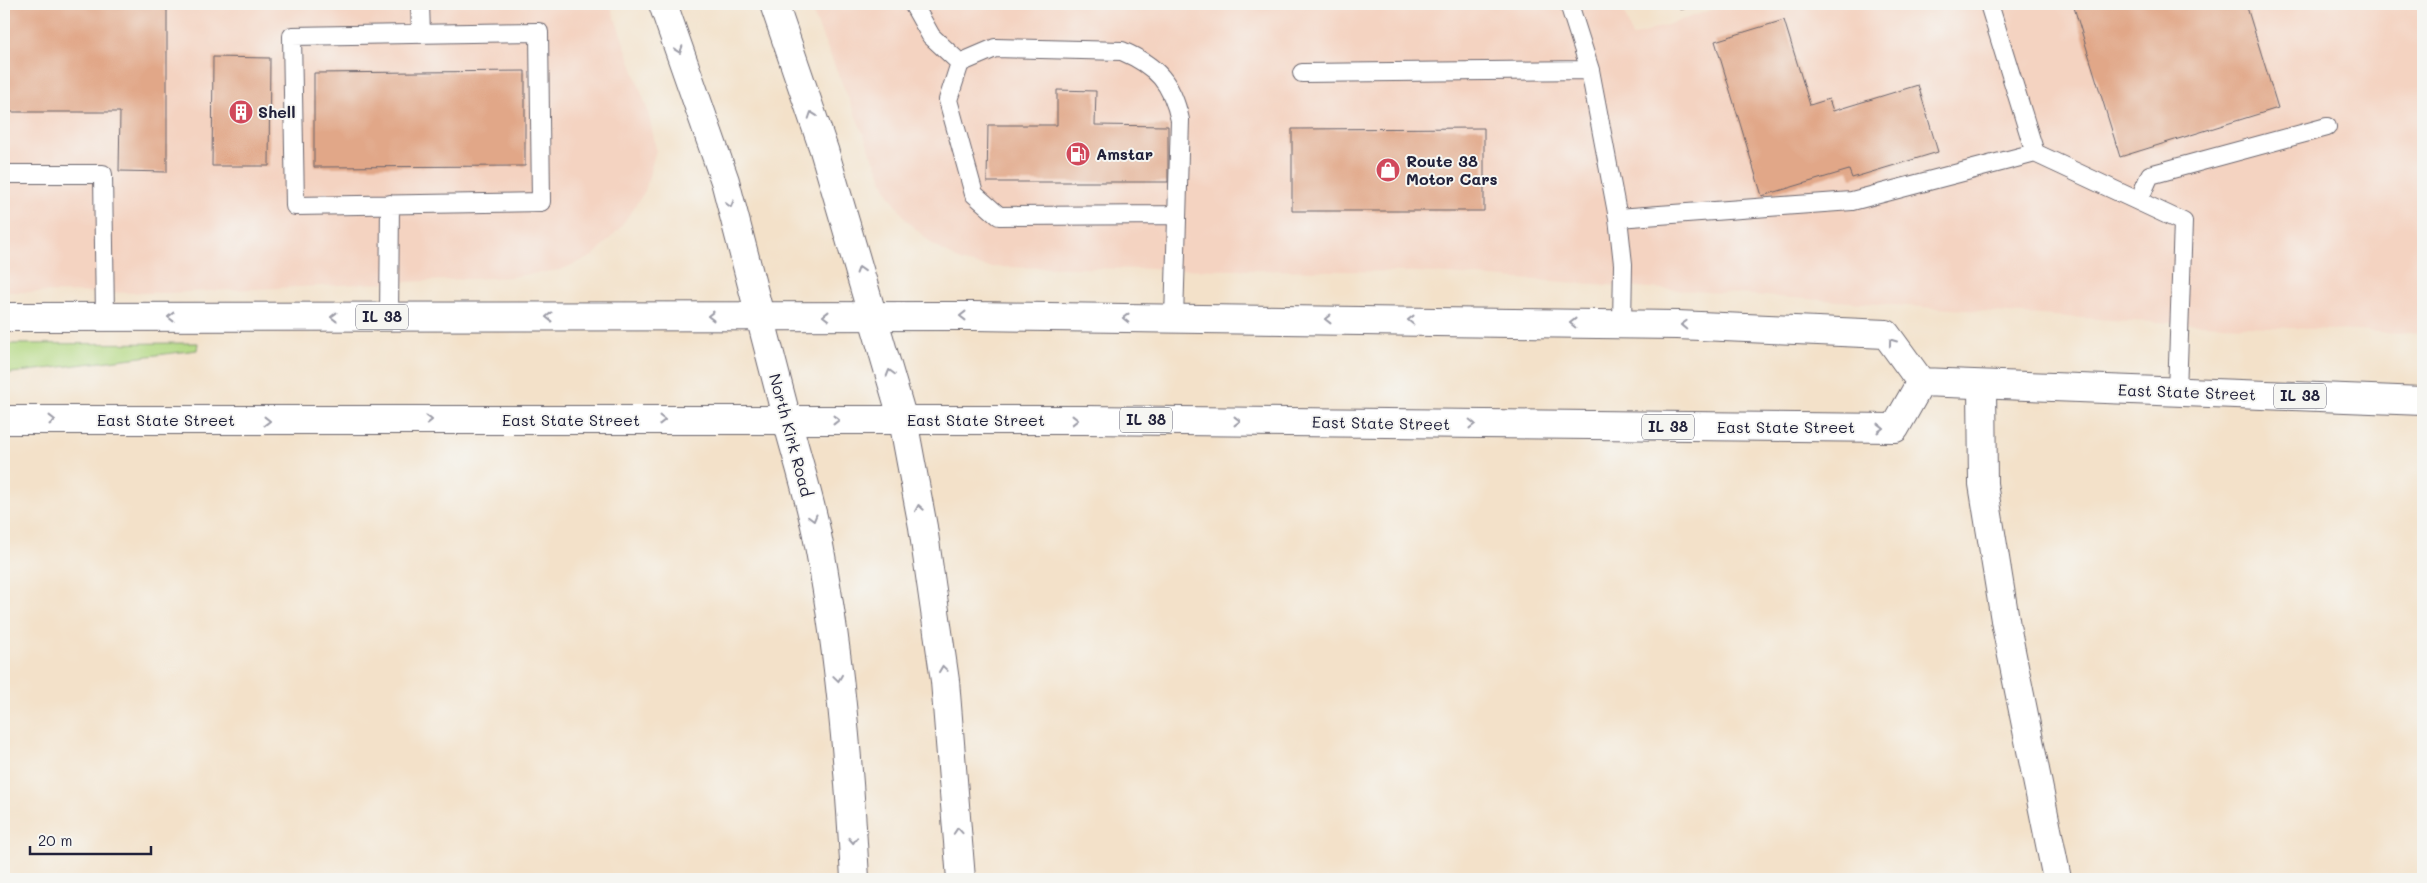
<svg xmlns="http://www.w3.org/2000/svg" width="2427" height="883" font-family="Mali,sans-serif">
<rect width="100%" height="100%" fill="#f6f6f2"/>
<filter id="ink" filterUnits="userSpaceOnUse"><feTurbulence type="fractalNoise" baseFrequency=".02" numOctaves="2"/><feDisplacementMap in="SourceGraphic" scale="10" xChannelSelector="R" yChannelSelector="G"/><feConvolveMatrix kernelMatrix="1 2 1 2 8 2 1 2 1" color-interpolation-filters="sRGB"/></filter>
<filter id="wash" filterUnits="userSpaceOnUse"><feTurbulence type="fractalNoise" baseFrequency=".0096" numOctaves="4" result="noise"/><feDisplacementMap in="SourceGraphic" scale="20" xChannelSelector="R" yChannelSelector="G"/><feGaussianBlur stdDeviation="1.12" result="paint"/><feColorMatrix in="noise" values="0 0 0 0 0 0 0 0 0 0 0 0 0 0 0 0 0 1.4 0 .05"/><feComposite in="paint" operator="in"/></filter>
<g filter="url(#wash)">
<rect width="100%" height="100%" fill="#f3e1c9"/>
<path fill="#f4d3c1" d="M 4,4 L 610,4 L 648,111 L 656,149 L 645,191 L 620,228 L 593,256 L 560,270 L 510,277 L 168,293 L 4,292 Z
M 809,4 L 1622,4 L 1632,37 L 1728,4 L 2420,4 L 2423,13 L 2423,334 L 2111,320 L 1418,272 L 987,267 L 960,261 L 932,244 L 906,220 L 887,191 Z"/>
<path fill="#b2d881" stroke="#6a7d5e" d="M 198,343 L 197,350 L 4,374 L 4,344 Z"/>
<g id="blocks">
<path fill="#e1a788" d="M 4,4 L 167,4 L 167,172 L 119,171 L 120,112 L 4,112 Z
M 1679,4 L 1701,4 L 1680,10 Z
M 2073,4 L 2246,4 L 2278,108 L 2120,157 Z
M 1784,20 L 1810,105 L 1829,99 L 1833,111 L 1918,85 L 1938,152 L 1852,178 L 1849,170 L 1762,196 L 1715,41 Z
M 213,57 L 270,58 L 269,166 L 212,166 Z
M 525,71 L 525,166 L 314,167 L 314,73 Z
M 1057,90 L 1096,91 L 1095,125 L 1168,126 L 1168,182 L 987,182 L 988,125 L 1057,125 Z
M 1484,128 L 1484,211 L 1292,211 L 1292,129 Z"/>
</g>
</g>
<g filter="url(#ink)">
<use href="#blocks" fill-opacity="0" stroke="#6b656d" stroke-width="1"/>
<g fill="none" stroke-linecap="round" stroke-linejoin="round">
<defs>
<path id="service" d="M 420,4 L 421,33
M 913,4 L 931,36 L 960,63 L 948,100 L 974,194 L 999,216 L 1177,215
M 1569,4 L 1590,70 L 1618,218 L 1623,264 L 1622,324
M 1989,4 L 2035,153 L 2183,222 L 2177,392
M 539,32 L 541,202 L 295,206 L 292,36 Z
M 960,63 L 995,48 L 1122,51 C 1157,66 1172,83 1180,120 L 1174,318
M 1302,73 L 1590,70
M 4,174 L 103,174 L 105,317
M 2139,200 L 2150,175 L 2327,127
M 1618,218 L 1852,201 L 2035,153
M 389,317 L 390,204"/>
<path id="minor" d="M 1982,385 L 1983,484 L 2006,626 L 2057,879"/>
<path id="tertiary" d="M 787,420 C 797,457 808,493 816,530 C 839,644 849,763 855,879
M 903,420 L 923,527 L 945,681 L 961,879"/>
<path id="secondary" d="M 663,4 L 725,181 L 787,420
M 774,4 L 824,150 L 903,420"/>
<path id="primary" d="M 4,317 L 972,316 L 1677,325 L 1886,334 L 1921,382
M 1921,382 L 2423,401
M 4,420 L 1084,420 L 1895,428 L 1921,382"/>
</defs>
<use href="#service" stroke="#6b656d" stroke-width="20"/>
<use href="#minor" stroke="#6b656d" stroke-width="30"/>
<use href="#tertiary" stroke="#6b656d" stroke-width="30"/>
<use href="#secondary" stroke="#6b656d" stroke-width="30"/>
<use href="#primary" stroke="#6b656d" stroke-width="30"/>
<use href="#service" stroke="#fff" stroke-width="18"/>
<use href="#minor" stroke="#fff" stroke-width="28"/>
<use href="#tertiary" stroke="#fff" stroke-width="28"/>
<use href="#secondary" stroke="#fff" stroke-width="28"/>
<use href="#primary" stroke="#fff" stroke-width="28"/>
</g>
<defs><path id="oneway-chevron" d="M-2-3.5L2.5 0L-2 3.5" fill="none" stroke-width="1.6" stroke-linecap="round" stroke-linejoin="round" transform="scale(1.25)"/></defs>
<g stroke="#9c9ca7">
<use href="#oneway-chevron" transform="translate(679 50) rotate(71)"/>
<use href="#oneway-chevron" transform="translate(812 115) rotate(-109)"/>
<use href="#oneway-chevron" transform="translate(730 204) rotate(75)"/>
<use href="#oneway-chevron" transform="translate(860 270) rotate(-107)"/>
<use href="#oneway-chevron" transform="translate(711 316) rotate(180)"/>
<use href="#oneway-chevron" transform="translate(826 316) rotate(-180)"/>
<use href="#oneway-chevron" transform="translate(963 316) rotate(180)"/>
<use href="#oneway-chevron" transform="translate(171 317) rotate(-180)"/>
<use href="#oneway-chevron" transform="translate(334 317) rotate(-180)"/>
<use href="#oneway-chevron" transform="translate(549 317) rotate(180)"/>
<use href="#oneway-chevron" transform="translate(1126 318) rotate(-179)"/>
<use href="#oneway-chevron" transform="translate(1328 319) rotate(-180)"/>
<use href="#oneway-chevron" transform="translate(1411 320) rotate(-179)"/>
<use href="#oneway-chevron" transform="translate(1573 323) rotate(-179)"/>
<use href="#oneway-chevron" transform="translate(1684 325) rotate(-178)"/>
<use href="#oneway-chevron" transform="translate(1892 342) rotate(-126)"/>
<use href="#oneway-chevron" transform="translate(890 373) rotate(-106)"/>
<use href="#oneway-chevron" transform="translate(52 420)"/>
<use href="#oneway-chevron" transform="translate(429 420)"/>
<use href="#oneway-chevron" transform="translate(662 420)"/>
<use href="#oneway-chevron" transform="translate(836 420)"/>
<use href="#oneway-chevron" transform="translate(1075 420)"/>
<use href="#oneway-chevron" transform="translate(267 421)"/>
<use href="#oneway-chevron" transform="translate(1237 421)"/>
<use href="#oneway-chevron" transform="translate(1472 424) rotate(1)"/>
<use href="#oneway-chevron" transform="translate(1880 428)"/>
<use href="#oneway-chevron" transform="translate(919 508) rotate(-100)"/>
<use href="#oneway-chevron" transform="translate(813 518) rotate(75)"/>
<use href="#oneway-chevron" transform="translate(943 669) rotate(-98)"/>
<use href="#oneway-chevron" transform="translate(838 678) rotate(82)"/>
<use href="#oneway-chevron" transform="translate(958 831) rotate(-94)"/>
<use href="#oneway-chevron" transform="translate(853 840) rotate(87)"/>
</g>
</g>
<defs>
<symbol id="building-disc" viewBox="-11 -11 22 22"><circle r="9.5" fill="#d1495b" stroke="#f6f6f2"/><path d="M-4-6H4V6H1V3H-1V6H-4ZM-2.5-4.3h1.7v1.8h-1.7ZM.8-4.3h1.7v1.8H.8ZM-2.5-1h1.7V.8h-1.7ZM.8-1h1.7V.8H.8Z" fill="#fff"/></symbol>
<symbol id="fuel-disc" viewBox="-11 -11 22 22"><circle r="9.5" fill="#d1495b" stroke="#f6f6f2"/><path d="M-5.5-6h7V0h2V4h1.3V-2.5L3-4.5l.8-.8L6-3V5H2.5V1h-1V6h-7ZM-4.2-4.7v3.2H.2V-4.7Z" fill="#fff"/></symbol>
<symbol id="shop-disc" viewBox="-11 -11 22 22"><circle r="9.5" fill="#d1495b" stroke="#f6f6f2"/><path d="M-5-2.5h2.3a2.7 3.5 0 0 1 5.4 0H5L5.5 6h-11ZM-1.5-2.5h3a1.5 2.3 0 0 0-3 0Z" fill="#fff"/></symbol>
</defs>
<g fill-rule="evenodd">
<use href="#building-disc" x="227" y="98" width="28" height="28"/>
<use href="#fuel-disc" x="1064" y="140" width="28" height="28"/>
<use href="#shop-disc" x="1374" y="156" width="28" height="28"/>
</g>
<g text-anchor="middle" stroke-width="4" stroke-linejoin="round" paint-order="stroke">
<g fill="#f6f6f2" stroke="#626272" stroke-width="1">
<rect x="356" y="304.5" width="52" height="25" rx="4"/>
<rect x="2274" y="383.5" width="52" height="25" rx="4"/>
<rect x="1120" y="407.5" width="52" height="25" rx="4"/>
<rect x="1642" y="414.5" width="52" height="25" rx="4"/>
</g>
<g font-size="15" font-weight="bold" fill="#22223b">
<text x="382" y="322">IL 38</text>
<text x="2300" y="401">IL 38</text>
<text x="1146" y="425">IL 38</text>
<text x="1668" y="432">IL 38</text>
</g>
<g font-size="16" font-weight="bold" fill="#22223b" stroke="#f6f6f2" text-anchor="start">
<text x="258" y="118">Shell</text>
<text x="1096" y="160">Amstar</text>
<text x="1406" y="167">Route 38<tspan x="1406" dy="18">Motor Cars</tspan></text>
</g>
<g font-size="16" fill="#22223b" stroke="#f6f6f2">
<text transform="translate(2187 392) rotate(2)" y="6">East State Street</text>
<text x="166" y="426">East State Street</text>
<text x="571" y="426">East State Street</text>
<text x="976" y="426">East State Street</text>
<text transform="translate(1381 423) rotate(1)" y="6">East State Street</text>
<text x="1786" y="433">East State Street</text>
<text transform="translate(791 435) rotate(75)" y="6">North Kirk Road</text>
</g>
</g>
<rect width="2427" height="883" fill="none" stroke="#f6f6f2" stroke-width="20"/>
<path d="M30 846v8h121v-8" fill="none" stroke="#22223b" stroke-width="2.5"/>
<text x="38" y="846" font-size="15" fill="#22223b" stroke="#f6f6f2" stroke-width="4" paint-order="stroke">20 m</text>
</svg>
